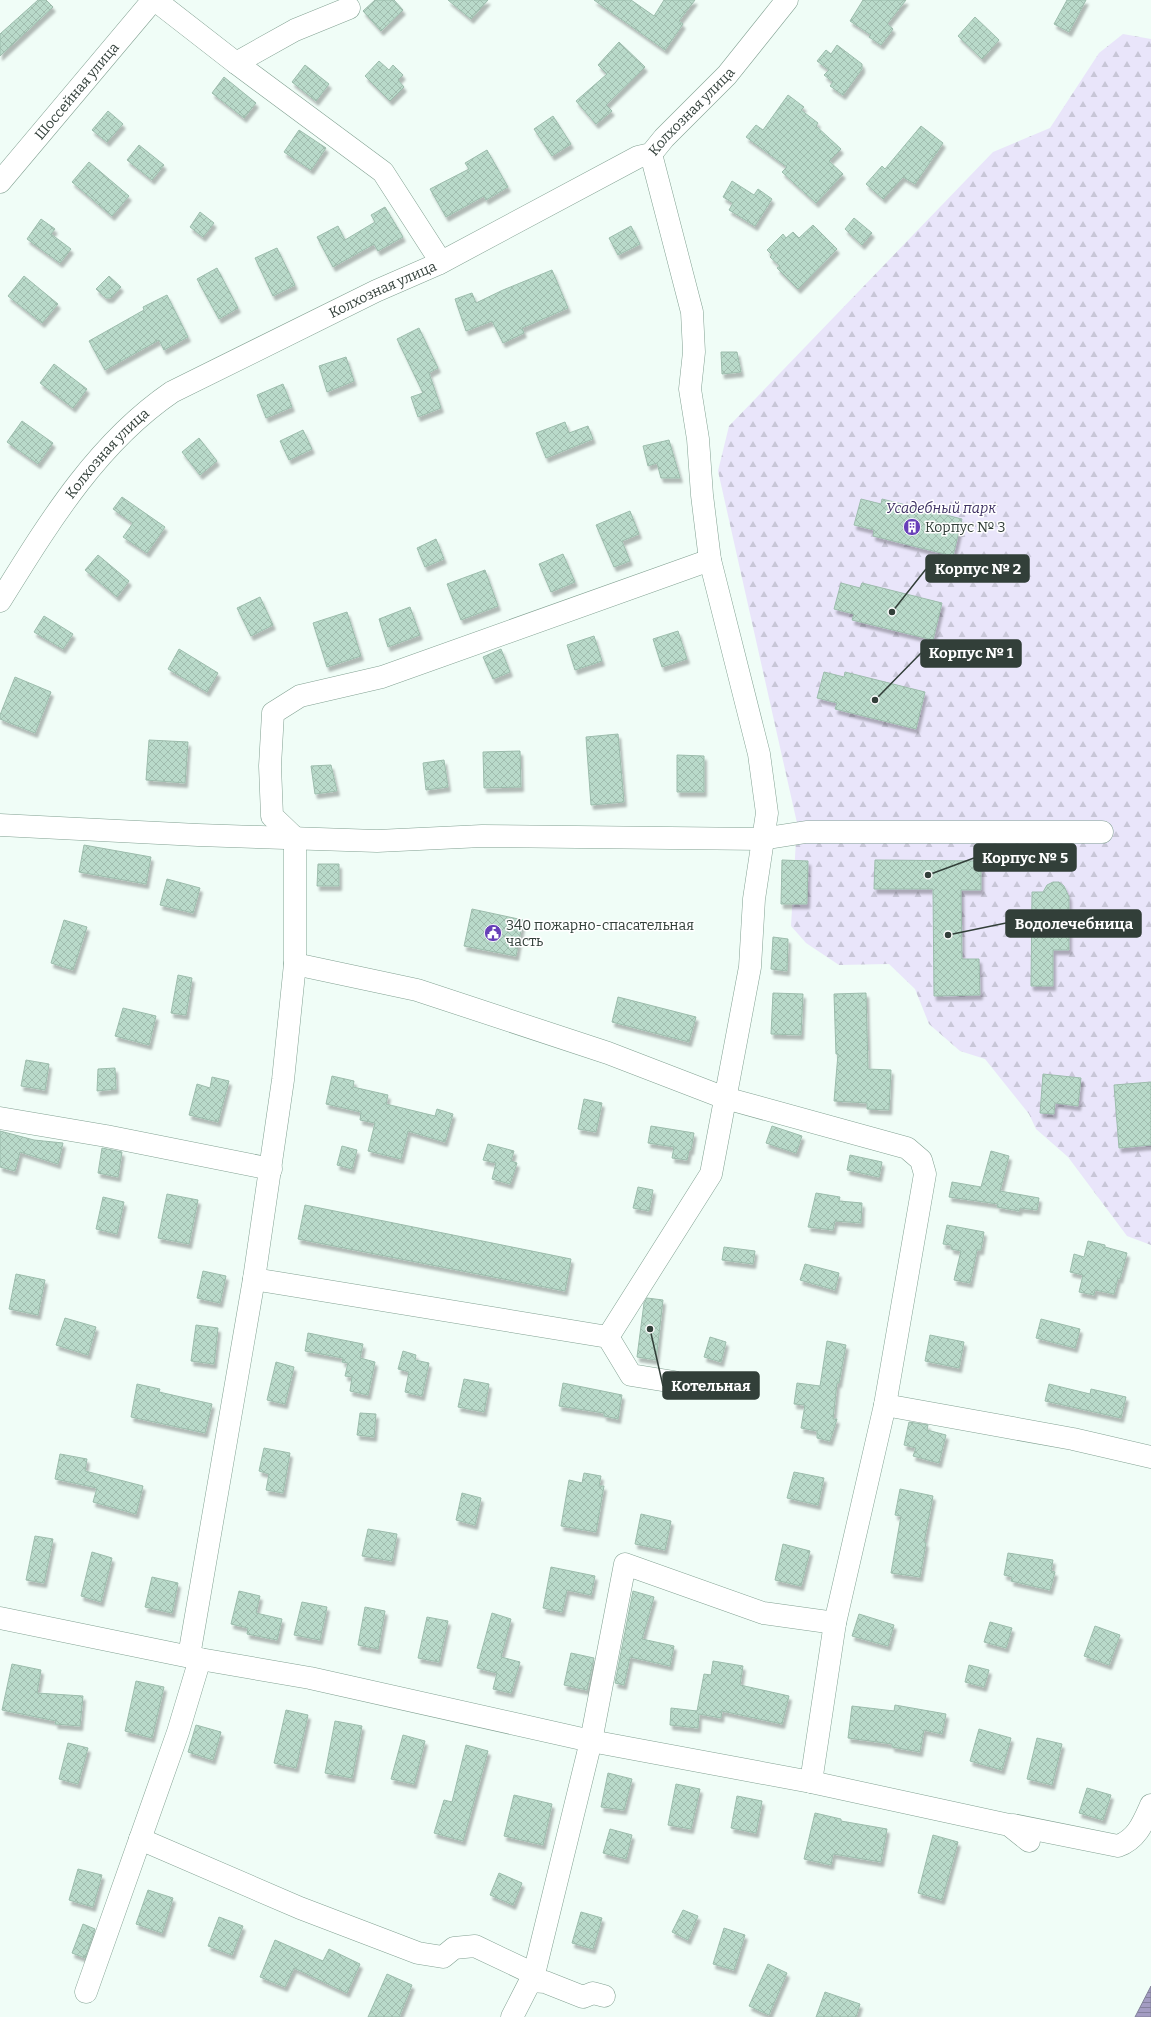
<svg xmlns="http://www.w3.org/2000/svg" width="1151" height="2017" font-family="Bitter,serif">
<defs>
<pattern id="forest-firs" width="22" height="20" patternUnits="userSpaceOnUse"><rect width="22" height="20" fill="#e9e5fa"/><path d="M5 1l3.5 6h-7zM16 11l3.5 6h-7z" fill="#c8c6d7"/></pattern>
<pattern id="water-rules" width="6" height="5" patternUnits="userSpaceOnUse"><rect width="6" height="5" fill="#a39cc2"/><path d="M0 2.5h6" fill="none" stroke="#85819f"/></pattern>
<pattern id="building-cross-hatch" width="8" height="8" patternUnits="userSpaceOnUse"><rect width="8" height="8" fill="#b9daca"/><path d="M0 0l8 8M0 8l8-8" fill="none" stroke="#a0bcae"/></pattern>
<filter id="shadow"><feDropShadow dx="2.5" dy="4.5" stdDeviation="1" flood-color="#0004"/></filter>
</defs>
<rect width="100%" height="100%" fill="#f0fdf7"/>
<path fill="url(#forest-firs)" d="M 1123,34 L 1151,39 L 1151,1245 L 1127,1236 L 1068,1157 L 1036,1129 L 1029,1114 L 985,1059 L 960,1051 L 929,1024 L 915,989 L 889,964 L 839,965 L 806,943 L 791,926 L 797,823 L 718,471 L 729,426 L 993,152 L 1050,128 L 1099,53 Z"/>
<path fill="url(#water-rules)" stroke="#818099" d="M 1151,1986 L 1151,2017 L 1135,2017 Z"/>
<path fill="url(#building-cross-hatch)" stroke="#9cbcac" filter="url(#shadow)" d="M 38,0 L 46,0 L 53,7 L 0,56 L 0,34 Z
M 375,0 L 394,0 L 403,10 L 381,31 L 363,11 Z
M 448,0 L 488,0 L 471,19 Z
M 594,0 L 631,0 L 654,16 L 664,0 L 695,0 L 679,21 L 683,24 L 665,50 Z
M 863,0 L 906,0 L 887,24 L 893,29 L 881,45 L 869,37 L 871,35 L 850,21 Z
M 1067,0 L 1086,0 L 1069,32 L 1054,24 Z
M 975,17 L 999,40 L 982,59 L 958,36 Z
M 619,42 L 645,67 L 606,105 L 612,111 L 596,124 L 576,101 L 607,74 L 598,65 Z
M 837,45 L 862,64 L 862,69 L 843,95 L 830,86 L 833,82 L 824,75 L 829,70 L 817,61 L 826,50 L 831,54 Z
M 379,61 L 389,70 L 393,65 L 403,75 L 398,80 L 404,87 L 390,101 L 365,76 Z
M 305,65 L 329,84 L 316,101 L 292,82 Z
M 224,77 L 256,103 L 244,118 L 212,93 Z
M 788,95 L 804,107 L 801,110 L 818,123 L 816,126 L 841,149 L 829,161 L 843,174 L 816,203 L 782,172 L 787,167 L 746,137 L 756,125 L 763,130 Z
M 108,111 L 123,124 L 107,142 L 92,130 Z
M 553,116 L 571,144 L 552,156 L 534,129 Z
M 921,126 L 943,143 L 915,184 L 903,177 L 883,199 L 866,184 L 882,166 L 885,169 Z
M 299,130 L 326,148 L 311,170 L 284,152 Z
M 139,145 L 164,165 L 152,180 L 127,160 Z
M 487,150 L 508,187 L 486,200 L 484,196 L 446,217 L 430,189 L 469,169 L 465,163 Z
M 89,162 L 129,196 L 112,216 L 72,182 Z
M 732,181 L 754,195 L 758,189 L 772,199 L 755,226 L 729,210 L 733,203 L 723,197 Z
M 385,207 L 403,237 L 378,251 L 374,244 L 333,267 L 317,237 L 338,226 L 345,240 L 375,222 L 371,215 Z
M 200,212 L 214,223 L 203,237 L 190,227 Z
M 854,218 L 872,233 L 862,245 L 845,229 Z
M 41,219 L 55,229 L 51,234 L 71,249 L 60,263 L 27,239 Z
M 813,225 L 837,249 L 798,289 L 777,268 L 780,266 L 770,257 L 772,255 L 767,250 L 783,234 L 786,238 L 793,232 L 799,238 Z
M 631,226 L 640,244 L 618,255 L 609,238 Z
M 277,248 L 295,285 L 273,296 L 255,258 Z
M 217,268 L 238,308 L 219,319 L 197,279 Z
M 552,270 L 568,308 L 522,328 L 524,333 L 503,343 L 492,321 L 466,331 L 455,299 L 472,293 L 476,303 L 503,290 Z
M 24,276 L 58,304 L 42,323 L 8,296 Z
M 109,276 L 121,287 L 111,298 L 106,298 L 96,289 Z
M 167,295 L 188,337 L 164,350 L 159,340 L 105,370 L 89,341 L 144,310 L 143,307 Z
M 419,328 L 438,368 L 429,373 L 441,408 L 418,417 L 411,397 L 423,393 L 397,339 Z
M 721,352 L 737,352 L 741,372 L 722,374 Z
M 346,357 L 354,381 L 327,392 L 319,366 Z
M 54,364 L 87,389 L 73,408 L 40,383 Z
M 283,384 L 292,407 L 266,418 L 257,395 Z
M 22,421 L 53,443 L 38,464 L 7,442 Z
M 565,422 L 569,433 L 588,426 L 593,439 L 546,458 L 536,433 Z
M 303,430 L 312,449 L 289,460 L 280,441 Z
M 199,438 L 217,461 L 200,475 L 182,452 Z
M 669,440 L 680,478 L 661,478 L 657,463 L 648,466 L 643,446 Z
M 122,497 L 165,527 L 147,553 L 123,537 L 133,523 L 113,509 Z
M 861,499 L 881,504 L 882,499 L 962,519 L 953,556 L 873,536 L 874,530 L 854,525 Z
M 630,511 L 639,534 L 622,541 L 630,561 L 614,567 L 596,525 Z
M 436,539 L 444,559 L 425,567 L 417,548 Z
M 563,554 L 575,582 L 551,592 L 539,564 Z
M 98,555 L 129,581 L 117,597 L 85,570 Z
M 485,570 L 498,606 L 461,620 L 447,584 Z
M 841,583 L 860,588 L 862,583 L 942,603 L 933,640 L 852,620 L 854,614 L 834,609 Z
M 260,597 L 273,625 L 251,636 L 237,608 Z
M 410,607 L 420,635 L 388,647 L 379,619 Z
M 347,612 L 361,656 L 327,667 L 313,623 Z
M 44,616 L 73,634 L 63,649 L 34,632 Z
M 678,631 L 687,659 L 662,667 L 653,639 Z
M 594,636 L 602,661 L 575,670 L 567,645 Z
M 179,649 L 218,673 L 207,692 L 168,669 Z
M 501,649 L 510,672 L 493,679 L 483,657 Z
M 824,672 L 844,677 L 845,672 L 925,692 L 916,729 L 835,709 L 837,703 L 817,698 Z
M 15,677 L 51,692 L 35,733 L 0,719 L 0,715 Z
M 618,734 L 624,802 L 591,805 L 586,737 Z
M 149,740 L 188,742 L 185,783 L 146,780 Z
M 520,751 L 521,787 L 484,788 L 483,752 Z
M 677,755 L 704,756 L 704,792 L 677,792 Z
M 444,760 L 448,787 L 426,790 L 423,763 Z
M 331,765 L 337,791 L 315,794 L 311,766 Z
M 84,845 L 151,857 L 146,884 L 79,872 Z
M 782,860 L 808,861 L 807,904 L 781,904 Z
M 875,860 L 981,861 L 981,890 L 961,890 L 962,959 L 979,959 L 980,995 L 934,996 L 933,889 L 874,889 Z
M 318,864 L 339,864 L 339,886 L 317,886 Z
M 167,879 L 200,888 L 193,913 L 160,905 Z
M 1053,882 L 1059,882 L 1064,886 L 1069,897 L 1069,950 L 1053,950 L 1053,986 L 1031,986 L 1032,892 L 1043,892 L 1047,885 Z
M 472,909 L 523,920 L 516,956 L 464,946 Z
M 64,920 L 87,927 L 73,970 L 51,963 Z
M 773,937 L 788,939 L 787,971 L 771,969 Z
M 178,975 L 192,978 L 186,1015 L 171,1013 Z
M 773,993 L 803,994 L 801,1035 L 771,1034 Z
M 866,993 L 868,1069 L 891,1070 L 889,1110 L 867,1109 L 867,1103 L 834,1101 L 838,1054 L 836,1054 L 834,994 Z
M 618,997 L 696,1017 L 689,1042 L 612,1022 Z
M 123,1008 L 156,1016 L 149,1045 L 115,1036 Z
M 26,1060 L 49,1064 L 45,1090 L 21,1086 Z
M 115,1068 L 116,1089 L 97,1091 L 98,1069 Z
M 1043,1074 L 1081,1078 L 1078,1106 L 1055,1103 L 1054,1114 L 1040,1113 Z
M 332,1076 L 354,1081 L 353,1087 L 388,1095 L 386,1104 L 435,1116 L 437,1109 L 453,1114 L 445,1142 L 408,1131 L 401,1159 L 368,1151 L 375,1123 L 360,1120 L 361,1112 L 326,1104 Z
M 212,1077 L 229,1081 L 218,1122 L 189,1115 L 197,1084 L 210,1088 Z
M 1151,1082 L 1151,1145 L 1119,1148 L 1114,1085 Z
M 584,1099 L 602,1103 L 596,1132 L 578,1129 Z
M 651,1126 L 694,1133 L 691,1150 L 689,1150 L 687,1160 L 672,1158 L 674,1147 L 648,1143 Z
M 772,1126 L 802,1136 L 796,1153 L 766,1143 Z
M 0,1131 L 34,1140 L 63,1143 L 58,1164 L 20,1152 L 15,1171 L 0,1167 Z
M 488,1144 L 514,1151 L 511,1161 L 517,1163 L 510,1184 L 492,1179 L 496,1163 L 483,1160 Z
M 342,1146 L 357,1150 L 352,1169 L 337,1165 Z
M 102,1148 L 122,1152 L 118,1177 L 98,1173 Z
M 991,1151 L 1009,1156 L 1000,1191 L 1039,1198 L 1037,1210 L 1020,1208 L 1019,1211 L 997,1207 L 998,1204 L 949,1197 L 952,1182 L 981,1187 Z
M 850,1155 L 882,1162 L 879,1177 L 847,1170 Z
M 638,1187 L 653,1190 L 649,1211 L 633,1208 Z
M 816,1193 L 840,1197 L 839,1201 L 862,1203 L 861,1223 L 835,1221 L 833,1230 L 808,1227 Z
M 167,1194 L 198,1200 L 189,1244 L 158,1238 Z
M 103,1197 L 124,1202 L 117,1234 L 96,1229 Z
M 305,1205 L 571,1259 L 565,1291 L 298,1239 Z
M 947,1225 L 984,1232 L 981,1250 L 977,1250 L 970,1283 L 954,1280 L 961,1251 L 951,1249 L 951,1245 L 943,1244 Z
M 1088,1241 L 1105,1245 L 1105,1247 L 1127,1253 L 1120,1279 L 1118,1278 L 1114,1294 L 1095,1290 L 1094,1295 L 1079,1292 L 1083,1275 L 1070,1272 L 1074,1254 L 1084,1257 Z
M 724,1247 L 755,1251 L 753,1264 L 722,1260 Z
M 805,1264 L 839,1273 L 835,1290 L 800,1280 Z
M 203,1271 L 226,1276 L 220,1303 L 197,1298 Z
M 16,1274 L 45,1280 L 38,1315 L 9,1309 Z
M 647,1298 L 663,1300 L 656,1360 L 637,1357 L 644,1303 Z
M 65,1318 L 96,1327 L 88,1355 L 56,1345 Z
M 1041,1319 L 1080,1329 L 1075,1348 L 1036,1338 Z
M 196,1325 L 218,1328 L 214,1364 L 191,1361 Z
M 308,1333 L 363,1344 L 360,1358 L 375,1362 L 368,1395 L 350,1391 L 352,1377 L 345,1376 L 348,1363 L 342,1362 L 343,1358 L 305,1351 Z
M 930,1335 L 964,1342 L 959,1368 L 925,1361 Z
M 710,1337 L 726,1342 L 721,1362 L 704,1357 Z
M 827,1341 L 846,1345 L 839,1383 L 837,1383 L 833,1419 L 837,1419 L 830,1441 L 817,1438 L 817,1431 L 801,1428 L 805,1405 L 794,1404 L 797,1383 L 820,1386 Z
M 403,1351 L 416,1355 L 415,1360 L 429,1363 L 422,1396 L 405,1392 L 409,1372 L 398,1369 Z
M 276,1362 L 294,1367 L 285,1404 L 267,1400 Z
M 464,1379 L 489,1384 L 484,1412 L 458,1407 Z
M 563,1383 L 622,1395 L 618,1419 L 604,1416 L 604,1413 L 559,1406 Z
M 137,1384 L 160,1389 L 159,1392 L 212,1404 L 205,1433 L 131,1417 Z
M 1049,1384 L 1090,1394 L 1091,1389 L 1126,1397 L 1121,1418 L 1045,1401 Z
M 360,1413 L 376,1414 L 374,1437 L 357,1435 Z
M 909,1422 L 928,1425 L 927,1430 L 946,1435 L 939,1463 L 913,1456 L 916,1448 L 904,1445 Z
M 264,1448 L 290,1453 L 283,1493 L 266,1490 L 269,1474 L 259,1471 Z
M 60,1454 L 87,1459 L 85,1471 L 143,1486 L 136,1514 L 93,1502 L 97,1488 L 55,1479 Z
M 794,1472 L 824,1478 L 818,1505 L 787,1498 Z
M 584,1473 L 601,1476 L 599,1486 L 604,1486 L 596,1532 L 561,1526 L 569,1480 L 582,1483 Z
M 900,1489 L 933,1496 L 924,1542 L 926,1543 L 920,1577 L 891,1573 L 901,1516 L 895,1515 Z
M 462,1493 L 481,1498 L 475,1525 L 456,1520 Z
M 641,1514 L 671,1521 L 665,1550 L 635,1544 Z
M 368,1529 L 397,1534 L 392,1561 L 362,1556 Z
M 35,1536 L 53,1539 L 44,1583 L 26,1580 Z
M 783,1544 L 810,1551 L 801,1586 L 775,1580 Z
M 92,1552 L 112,1558 L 101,1602 L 81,1596 Z
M 1008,1553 L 1053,1560 L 1051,1571 L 1055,1572 L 1050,1590 L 1011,1581 L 1012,1577 L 1004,1575 Z
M 551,1567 L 595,1576 L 591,1595 L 567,1590 L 562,1612 L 543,1608 Z
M 152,1577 L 178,1583 L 172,1613 L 145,1607 Z
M 239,1591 L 260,1596 L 256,1613 L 282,1619 L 277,1640 L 247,1634 L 248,1628 L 231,1624 Z
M 633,1591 L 654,1597 L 642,1639 L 674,1646 L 670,1666 L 630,1657 L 624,1685 L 615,1683 Z
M 302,1602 L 327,1607 L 320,1640 L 294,1635 Z
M 365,1607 L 385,1611 L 378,1649 L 358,1645 Z
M 492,1613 L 511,1619 L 501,1657 L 520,1662 L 511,1693 L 493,1689 L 497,1673 L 477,1668 Z
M 859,1614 L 894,1625 L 888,1646 L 852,1636 Z
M 427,1617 L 448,1621 L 439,1662 L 418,1658 Z
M 990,1622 L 1012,1628 L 1006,1648 L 984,1642 Z
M 1095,1626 L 1120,1635 L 1109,1665 L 1084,1656 Z
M 571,1653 L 594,1658 L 587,1690 L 564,1685 Z
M 713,1661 L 743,1666 L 740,1685 L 789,1696 L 782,1724 L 722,1711 L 721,1718 L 699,1714 L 698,1728 L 670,1725 L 671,1708 L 697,1711 L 704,1674 L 711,1675 Z
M 12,1664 L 41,1670 L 37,1693 L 83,1696 L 80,1726 L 55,1724 L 56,1721 L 2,1710 Z
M 969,1665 L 989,1670 L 984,1687 L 965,1682 Z
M 136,1681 L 164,1687 L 152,1738 L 125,1731 Z
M 895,1705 L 946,1714 L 942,1734 L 924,1730 L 920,1752 L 892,1747 L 892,1744 L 848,1738 L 852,1706 L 894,1711 Z
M 286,1710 L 308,1715 L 296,1768 L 274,1763 Z
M 335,1721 L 362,1726 L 352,1778 L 325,1773 Z
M 196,1725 L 221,1732 L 213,1760 L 188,1752 Z
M 979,1729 L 1011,1738 L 1002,1770 L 970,1761 Z
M 403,1735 L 425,1741 L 414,1784 L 391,1779 Z
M 1037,1738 L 1062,1744 L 1052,1785 L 1027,1779 Z
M 68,1743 L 88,1748 L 78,1784 L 59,1779 Z
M 466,1745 L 488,1751 L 463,1841 L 434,1833 L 444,1800 L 452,1802 Z
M 608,1773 L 632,1779 L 624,1810 L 601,1807 Z
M 676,1784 L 700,1789 L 691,1829 L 668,1825 Z
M 1087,1788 L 1111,1795 L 1103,1820 L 1079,1813 Z
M 514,1795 L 552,1804 L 543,1845 L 504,1836 Z
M 737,1796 L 762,1801 L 756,1833 L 731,1828 Z
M 815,1813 L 841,1819 L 841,1821 L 887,1829 L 881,1862 L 833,1854 L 831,1865 L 804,1859 Z
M 610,1829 L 632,1835 L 626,1859 L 603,1853 Z
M 933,1835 L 958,1842 L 942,1900 L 918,1893 Z
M 78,1869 L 102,1875 L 93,1907 L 69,1900 Z
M 499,1873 L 522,1883 L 513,1905 L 490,1895 Z
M 148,1890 L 173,1898 L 162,1933 L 136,1924 Z
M 683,1910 L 698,1916 L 688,1940 L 672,1932 Z
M 581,1912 L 602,1918 L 593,1949 L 572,1943 Z
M 219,1917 L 243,1926 L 232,1955 L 208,1946 Z
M 83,1924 L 95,1929 L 85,1958 L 72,1953 Z
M 724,1928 L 745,1935 L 734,1970 L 713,1964 Z
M 275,1940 L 323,1961 L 329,1949 L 360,1964 L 347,1993 L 294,1968 L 285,1987 L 260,1977 Z
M 768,1964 L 787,1973 L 769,2015 L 749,2006 Z
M 387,1974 L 412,1985 L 399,2017 L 368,2017 Z
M 825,1992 L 860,2004 L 856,2017 L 816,2017 Z"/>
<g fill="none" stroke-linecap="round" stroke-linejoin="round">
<defs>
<g id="minor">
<path d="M 155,0 L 236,63 L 383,172 L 441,262"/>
<path d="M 236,63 L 295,30 L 349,8"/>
<path id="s1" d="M 0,182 L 153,0"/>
<path id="s2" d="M 0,601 C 48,524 96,444 172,392 L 376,291 L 438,264 L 638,157 L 651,154 L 664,138 L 727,75 L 787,0"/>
<path d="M 0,825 L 198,835 L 377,841 L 482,836 L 762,839 L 806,832 L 1102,832"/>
<path d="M 295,964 L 417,990 L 608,1053 L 725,1098 L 907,1148 L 921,1160 L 925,1174 L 885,1405 L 835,1623 L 811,1782"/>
<path d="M 0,1118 L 106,1136 L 271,1169"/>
<path d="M 254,1279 L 608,1337 L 631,1375 L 674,1382"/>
<path d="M 608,1337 L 711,1174 L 750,967 L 754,899 L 767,813 L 759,754 L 710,560 L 702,495 L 698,439 L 690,389 L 694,352 L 692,312 L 651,154"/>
<path d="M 885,1405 L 1073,1439 L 1151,1457"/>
<path d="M 0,1618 L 200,1659 L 310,1678 L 591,1741 L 811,1782 L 1009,1825 L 1029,1841"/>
<path d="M 189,1656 L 254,1279 L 283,1080 L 295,964 L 295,838 L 272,816 L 270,766 L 273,713 L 300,696 L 382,677 L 710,560"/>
<path d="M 1013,1825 L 1118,1846 C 1137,1839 1143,1823 1151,1805"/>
<path d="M 140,1839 L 300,1908 L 418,1953 L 443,1957 L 454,1948 L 475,1946 L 534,1974"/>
<path d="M 531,1981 L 545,1982 L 583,1997 L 593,1993 L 604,1996"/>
<path d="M 86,1992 L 178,1732 L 200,1659"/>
<path d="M 512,2017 L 534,1974 L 591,1741 L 625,1564 L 763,1613 L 835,1623"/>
</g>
</defs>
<use href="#minor" stroke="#82a192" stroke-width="23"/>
<use href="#minor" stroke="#fff" stroke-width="22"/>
</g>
<defs>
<symbol id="building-disc" viewBox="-11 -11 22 22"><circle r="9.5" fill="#673fb8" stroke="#fff"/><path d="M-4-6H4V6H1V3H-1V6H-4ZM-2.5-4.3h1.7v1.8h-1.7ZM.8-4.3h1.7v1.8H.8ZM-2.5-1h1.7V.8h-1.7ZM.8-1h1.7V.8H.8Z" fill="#fff"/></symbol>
<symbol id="civic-disc" viewBox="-11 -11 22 22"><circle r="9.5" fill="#673fb8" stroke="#fff"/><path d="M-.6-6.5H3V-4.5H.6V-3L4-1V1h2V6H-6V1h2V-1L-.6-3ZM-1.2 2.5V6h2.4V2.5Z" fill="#fff"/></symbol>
</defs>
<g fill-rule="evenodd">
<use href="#building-disc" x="902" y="517" width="20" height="20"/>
<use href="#civic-disc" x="483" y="923" width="20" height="20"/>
</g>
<g text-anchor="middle" stroke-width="3" stroke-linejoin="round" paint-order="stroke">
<g font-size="14" fill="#323f39" stroke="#fff">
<text dy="5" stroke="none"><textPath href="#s1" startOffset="119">Шоссейная улица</textPath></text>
<text dy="5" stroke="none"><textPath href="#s2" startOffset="867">Колхозная улица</textPath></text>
<text dy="5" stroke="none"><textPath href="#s2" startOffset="507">Колхозная улица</textPath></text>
<text dy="5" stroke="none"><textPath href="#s2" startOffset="183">Колхозная улица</textPath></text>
</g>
<g font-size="14" font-style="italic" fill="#3e3163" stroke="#fff">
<text x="941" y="513">Усадебный парк</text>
</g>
<g font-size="14" fill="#323f39" stroke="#fff" text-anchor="start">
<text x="925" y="532">Корпус № 3</text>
<text x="506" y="930">340 пожарно-спасательная<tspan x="506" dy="16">часть</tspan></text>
</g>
</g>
<path fill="none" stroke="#323f39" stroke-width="1.5" d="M892 612L926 569M875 700L921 653M928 875L974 858M948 935L1006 923M650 1329L663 1386"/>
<g fill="#323f39" stroke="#fff" stroke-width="1.5">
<circle cx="892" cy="612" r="4"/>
<circle cx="875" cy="700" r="4"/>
<circle cx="928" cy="875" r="4"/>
<circle cx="948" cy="935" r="4"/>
<circle cx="650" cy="1329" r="4"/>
</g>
<g fill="#323f39" stroke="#323f39" stroke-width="1.5">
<rect x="926" y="555" width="103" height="27" rx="4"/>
<rect x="921" y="640" width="100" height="27" rx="4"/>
<rect x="974" y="844" width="102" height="27" rx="4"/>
<rect x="1006" y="910" width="135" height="27" rx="4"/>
<rect x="663" y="1372" width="96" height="27" rx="4"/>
</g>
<g font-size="15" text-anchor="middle" font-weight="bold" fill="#fff">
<text x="978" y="574">Корпус № 2</text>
<text x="971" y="658">Корпус № 1</text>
<text x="1025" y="863">Корпус № 5</text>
<text x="1074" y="929">Водолечебница</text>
<text x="711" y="1391">Котельная</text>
</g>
</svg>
